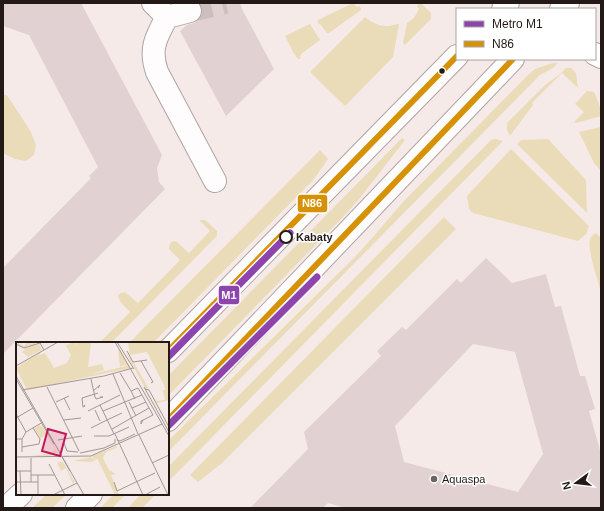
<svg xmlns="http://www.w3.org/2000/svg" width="604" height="511" font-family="Helvetica,sans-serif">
<rect width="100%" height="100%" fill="#f6eae8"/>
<path fill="#eadbb9" d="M 353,3 L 357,7 L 359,6 L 361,8 L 361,10 L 329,33 L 327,33 L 320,24 L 319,24 L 317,22 L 318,20 Z
M 419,3 L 421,3 L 431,13 L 431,19 L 405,45 L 403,43 L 407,23 L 414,18 L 419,9 L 417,6 Z
M 365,17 C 373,23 380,27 390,26 C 393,25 396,24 399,24 L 393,57 L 345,106 L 311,73 L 311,71 Z
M 310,24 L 320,40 L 301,54 L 300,59 L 298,59 L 293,52 L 285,36 Z
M 553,63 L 558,63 L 553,68 L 540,75 L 168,452 L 168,441 L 355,257 L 373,237 L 403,202 L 527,76 L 535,69 Z
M 566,68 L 571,68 L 576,73 L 578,88 L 562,73 L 532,103 L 533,105 L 510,136 L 507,130 L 507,123 L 545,85 L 560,74 Z
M 587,91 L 594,92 L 601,109 L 601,116 L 576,123 L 574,122 L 584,112 L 575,104 Z
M 3,95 L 7,95 L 31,132 L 36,145 L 34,155 L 26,161 L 15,159 L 3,153 Z
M 601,127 L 601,171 L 594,163 L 579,132 Z
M 402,138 L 405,140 L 360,198 L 344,216 L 168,396 L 168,376 Z
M 496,139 L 503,141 L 168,482 L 168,467 L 491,140 Z
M 548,139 L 586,180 L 587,213 L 517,144 L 521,140 Z
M 511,149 L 589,226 L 586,234 L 578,241 L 473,213 L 469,209 L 467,196 Z
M 320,150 L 328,159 L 314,179 L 153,343 L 129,343 Z
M 444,217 L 456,229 L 222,463 L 198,482 L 190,475 Z
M 199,220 L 205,220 L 217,231 L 217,236 L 111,343 L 99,343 L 130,312 C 126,307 109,294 125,292 L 138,303 L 180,260 L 169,249 L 169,247 L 171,242 L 174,241 L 177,242 L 189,253 L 210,231 Z
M 596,233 L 601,238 L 601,292 C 598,281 587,249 590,240 C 590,237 593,235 596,233 Z
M 47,494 L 67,494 L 52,508 L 32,508 Z
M 114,494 L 126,494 L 112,508 L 100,508 Z
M 141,494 L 156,494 L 142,508 L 128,508 Z"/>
<path fill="#e1d1d3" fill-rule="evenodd" d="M 3,3 L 81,3 L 162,155 L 157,168 L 159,182 L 165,189 L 3,354 L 3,268 L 91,178 L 89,176 L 98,167 L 29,35 L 3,26 Z
M 199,3 L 240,3 L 242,9 L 274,69 L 226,116 L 180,31 L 187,25 L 194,23 L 199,20 L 202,14 L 202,8 Z
M 486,258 L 512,283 L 546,274 L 555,307 L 561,306 L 580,376 L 585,376 L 595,409 L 589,411 L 601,454 L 601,508 L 346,508 L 328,503 L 323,508 L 250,508 L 308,449 L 304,432 L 381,356 L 377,351 L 402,327 L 406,330 L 457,279 L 461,283 ZM 473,344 L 515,352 L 543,454 L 518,492 L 404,462 L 395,426 Z"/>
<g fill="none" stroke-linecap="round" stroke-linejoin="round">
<path stroke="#ccc0be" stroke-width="22" stroke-dasharray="22 11" stroke-linecap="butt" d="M 190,11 L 226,3"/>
<defs>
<path id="minor" d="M 153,3 L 167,17
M 190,11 L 167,17 C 156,37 149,49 157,72 L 215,181"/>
<path id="tertiary" d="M 503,9 L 508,3
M 561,9 L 568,3
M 595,54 L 601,57
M 168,351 L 457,56
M 168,420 L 513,59
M 6,508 L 21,494
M 77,508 L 91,494"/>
</defs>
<use href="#minor" stroke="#afa5a3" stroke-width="24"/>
<use href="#tertiary" stroke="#afa5a3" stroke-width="24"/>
<use href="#minor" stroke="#fefcfc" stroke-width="22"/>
<use href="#tertiary" stroke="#fefcfc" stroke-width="22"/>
<defs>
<path id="bus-1" d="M 168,351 L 457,56
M 168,420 L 513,59"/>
</defs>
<use href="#bus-1" stroke="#fff" stroke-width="9"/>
<use href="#bus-1" stroke="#d79104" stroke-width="6"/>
<defs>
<path id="metro-1" d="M 168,357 L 290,233
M 168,426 L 317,277"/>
</defs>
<use href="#metro-1" stroke="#fff" stroke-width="10"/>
<use href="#metro-1" stroke="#8e44ad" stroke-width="7"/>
</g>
<circle fill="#231a18" stroke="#fff" stroke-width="1.5" cx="442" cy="71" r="3.5"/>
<circle fill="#fff" stroke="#231a18" stroke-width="2" cx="286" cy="237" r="6"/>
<circle fill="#6d6361" stroke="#fff" stroke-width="1.5" cx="434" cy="479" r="4"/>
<g text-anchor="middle" stroke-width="3" stroke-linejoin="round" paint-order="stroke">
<g font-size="11" font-weight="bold" fill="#231a18" stroke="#fff" text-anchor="start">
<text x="296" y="241">Kabaty</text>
</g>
<g font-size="11" fill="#231a18" stroke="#fff" text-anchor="start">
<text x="442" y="483">Aquaspa</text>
</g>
</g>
<g transform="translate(16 342)">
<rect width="153" height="153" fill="#f6eae8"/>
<path d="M 0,0 L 8,4 L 12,0 L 15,2 L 22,0 L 14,5 L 12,2 L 11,6 L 23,2 L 26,8 L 12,15 L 6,10 L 10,6 L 4,5 ZM 48,0 L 50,3 L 60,0 L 60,5 L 61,0 L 75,0 L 72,25 L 86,22 L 88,28 L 73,33 L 110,24 L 106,16 L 109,23 L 104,25 L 102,5 L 114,26 L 11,48 L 0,26 L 26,9 L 22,14 L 29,11 L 38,26 L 51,21 L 55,13 ZM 112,0 L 153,0 L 153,58 L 141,61 L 138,55 L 141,59 L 149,58 L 147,49 L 143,49 L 149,48 L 148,43 L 131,10 L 114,13 ZM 110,11 L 118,21 L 133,47 L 129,46 ZM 23,83 L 26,85 L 26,83 L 42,111 L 42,112 L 37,113 L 42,112 L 40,110 L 34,114 L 15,114 L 36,111 L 39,107 L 30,92 L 25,96 L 18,87 ZM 101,104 L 101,106 L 90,110 L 87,116 L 93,128 L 100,132 L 95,133 L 103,153 L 99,153 L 81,116 L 81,117 L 75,120 L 57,119 L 75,115 L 79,118 L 76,114 ZM 41,120 L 47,120 L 59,140 L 57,142 L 50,126 L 45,129 Z" fill="#eadbb9"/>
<path fill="none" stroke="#a29795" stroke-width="1" d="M 99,0 L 153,94M 101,0 L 118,27M 0,2 L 8,6 L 24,1 L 28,8M 111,9 L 117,20 L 131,18M 125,19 L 137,40 L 135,41M 0,24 L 42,0M 104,31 L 115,49M 97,32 L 122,92M 0,34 L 68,153M 0,37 L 38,102M 75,37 L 79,55 L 80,57 L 87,55 L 84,55M 31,45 L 63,109M 128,45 L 153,90M 129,47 L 133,48 L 153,85M 6,48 L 88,34 L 117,26M 77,49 L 84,43 L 82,46M 48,56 L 54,68M 119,57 L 115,49 L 122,46 L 137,73 L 127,78 L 125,82 L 125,79 L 127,78M 40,60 L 53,54M 113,60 L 120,74M 68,63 L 69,64 L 67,65 L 66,56 L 82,51M 84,63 L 98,92M 116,66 L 130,60M 79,68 L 84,79M 72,69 L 104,53M 87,69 L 126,53M 0,72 L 10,90M 0,76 L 17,66M 48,78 L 65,76M 91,78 L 106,71M 75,86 L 91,78M 96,87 L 133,66M 99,92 L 127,153M 123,93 L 152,153M 78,94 L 93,94 L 113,85M 0,97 L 6,97 L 10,90 L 27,80M 6,97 L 6,110M 42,98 L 66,94M 101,98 L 104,99 L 119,92M 48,101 L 51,109 L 62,110M 6,105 L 23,102 L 24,97 L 17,86M 64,111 L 88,106 L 99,101 L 99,97M 0,115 L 75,114 L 146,82M 46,115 L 54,129M 15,116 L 15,140M 136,121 L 153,113M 33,122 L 49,153M 0,129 L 15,129M 4,129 L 5,153M 15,133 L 38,133M 22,133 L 22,153M 0,140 L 22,140M 98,140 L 101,149 L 139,131M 37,153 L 61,141M 129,153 L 144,145"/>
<path fill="#c2185b" fill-opacity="0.15" stroke="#c2185b" stroke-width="2" d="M 32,87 L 50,92 L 44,114 L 26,109 Z"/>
<rect width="153" height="153" fill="none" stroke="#231a18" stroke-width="2"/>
</g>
<g stroke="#fff" stroke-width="1.5">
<rect x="297" y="194" width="31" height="19" rx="4" fill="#d79104"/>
<rect x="218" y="285" width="22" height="20" rx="4" fill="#8e44ad"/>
</g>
<g font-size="11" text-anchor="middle" font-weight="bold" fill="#fff">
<text x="312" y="207">N86</text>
<text x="229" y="299">M1</text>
</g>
<rect width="604" height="511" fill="none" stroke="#231a18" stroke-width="8"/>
<rect x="456" y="8" width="140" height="52" fill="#ffffff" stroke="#a7a3a3"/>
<rect x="464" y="21" width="20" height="6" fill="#8e44ad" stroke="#a7a3a3"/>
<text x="492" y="28" font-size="12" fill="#231a18">Metro M1</text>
<rect x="464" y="41" width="20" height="6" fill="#d79104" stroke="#a7a3a3"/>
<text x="492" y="48" font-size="12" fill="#231a18">N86</text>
<g transform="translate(576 483) rotate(255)" stroke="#ffffff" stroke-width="3" paint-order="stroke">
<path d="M0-3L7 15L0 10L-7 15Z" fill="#231a18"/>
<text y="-6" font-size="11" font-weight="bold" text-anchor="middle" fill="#231a18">N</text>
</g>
</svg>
